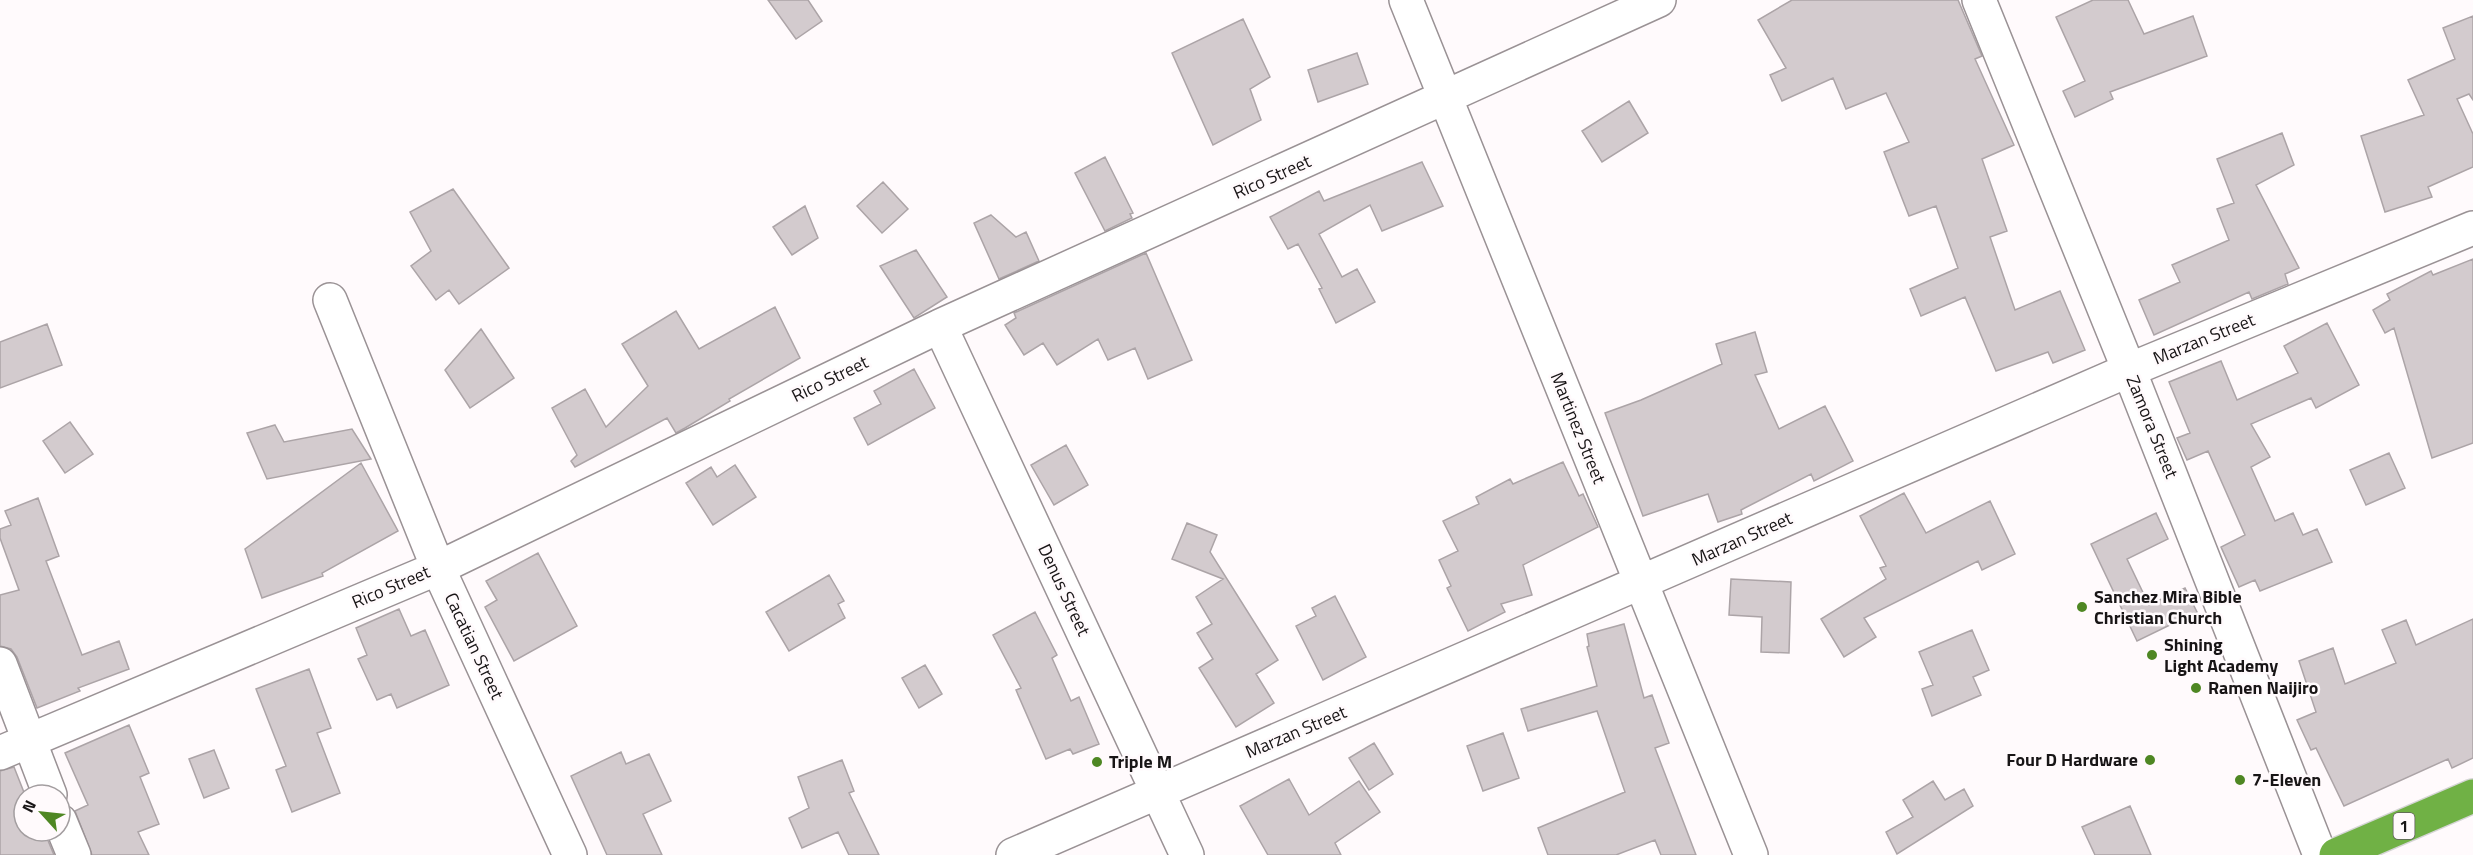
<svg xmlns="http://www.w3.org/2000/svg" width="2473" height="855" font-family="'Titillium Web',sans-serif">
<rect width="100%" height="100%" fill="#fffafc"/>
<path fill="#d3cbce" stroke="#aca4a7" stroke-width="1.5" d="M 768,0 L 808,0 L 822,21 L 796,39 Z
M 1792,0 L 1958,0 L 1982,56 L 1975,59 L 2014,145 L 1982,159 L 2007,231 L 1990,237 L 2015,310 L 2060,291 L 2085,350 L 2053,363 L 2048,352 L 1996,371 L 1965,297 L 1921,316 L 1910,289 L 1958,268 L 1936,206 L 1909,216 L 1884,152 L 1909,142 L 1886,93 L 1846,109 L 1833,78 L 1782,101 L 1770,75 L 1786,68 L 1758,20 Z
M 2093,0 L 2128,0 L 2144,34 L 2193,16 L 2207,56 L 2110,92 L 2113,99 L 2075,117 L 2063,91 L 2085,81 L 2056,17 Z
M 2473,16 L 2473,100 L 2469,94 L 2457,99 L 2473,134 L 2473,167 L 2428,187 L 2432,197 L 2385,212 L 2361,136 L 2424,115 L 2408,80 L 2455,59 L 2443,28 Z
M 1243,19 L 1270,77 L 1250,89 L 1261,120 L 1213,145 L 1172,53 Z
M 1357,53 L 1368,84 L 1318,102 L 1308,70 Z
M 1629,101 L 1648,133 L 1602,162 L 1582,131 Z
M 2282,133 L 2294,165 L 2256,185 L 2299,268 L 2285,274 L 2288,284 L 2252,299 L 2249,292 L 2154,335 L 2139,300 L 2180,282 L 2172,265 L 2229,240 L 2217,209 L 2234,203 L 2217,159 Z
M 1105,157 L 1133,213 L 1130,214 L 1132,218 L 1105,231 L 1075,173 Z
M 1422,162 L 1443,206 L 1382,231 L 1370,205 L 1319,234 L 1342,277 L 1357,269 L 1375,302 L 1336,323 L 1319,289 L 1322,288 L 1298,244 L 1288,249 L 1270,217 L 1319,191 L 1324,201 Z
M 883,182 L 908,209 L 882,233 L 857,206 Z
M 453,189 L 509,268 L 459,304 L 449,290 L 436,300 L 411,266 L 431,251 L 410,212 Z
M 805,206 L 818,238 L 792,255 L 773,227 Z
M 991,215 L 1016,237 L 1026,232 L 1039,261 L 999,279 L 974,223 Z
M 916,250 L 947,297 L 914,318 L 880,266 Z
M 1146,253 L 1192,360 L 1148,379 L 1135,348 L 1108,360 L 1098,339 L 1057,365 L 1043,343 L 1024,355 L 1005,325 L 1016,318 L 1014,313 Z
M 2473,259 L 2473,443 L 2432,458 L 2394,328 L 2385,333 L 2373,310 L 2390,300 L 2387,294 L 2431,271 L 2433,275 Z
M 775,307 L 800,358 L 729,399 L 730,401 L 685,428 L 676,433 L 667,418 L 575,467 L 571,461 L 577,455 L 552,408 L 585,389 L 606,427 L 648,386 L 622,344 L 676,311 L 699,349 Z
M 2327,323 L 2359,385 L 2316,408 L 2311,398 L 2251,424 L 2270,457 L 2251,467 L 2275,521 L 2293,513 L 2303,535 L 2317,529 L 2332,562 L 2260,591 L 2255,580 L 2239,587 L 2221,547 L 2245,535 L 2208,451 L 2187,460 L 2177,438 L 2190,433 L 2169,382 L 2221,361 L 2237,400 L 2298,373 L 2284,346 Z
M 47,324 L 62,365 L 0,388 L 0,342 Z
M 481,329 L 514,378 L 470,408 L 445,370 Z
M 1755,332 L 1767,372 L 1755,375 L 1779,429 L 1825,406 L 1853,461 L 1814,481 L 1811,474 L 1741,510 L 1742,514 L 1718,522 L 1708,494 L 1643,516 L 1605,413 L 1641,400 L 1722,364 L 1716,344 Z
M 914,369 L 935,408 L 868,445 L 854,418 L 881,404 L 874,391 Z
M 70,422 L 93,454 L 65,473 L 43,441 Z
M 275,425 L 284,442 L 352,429 L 371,459 L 267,479 L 247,433 Z
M 1066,445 L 1088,485 L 1054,505 L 1031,465 Z
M 2389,453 L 2405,488 L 2366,505 L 2350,470 Z
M 1563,462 L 1579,496 L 1583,494 L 1598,527 L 1523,565 L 1532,595 L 1501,604 L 1505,612 L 1468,631 L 1447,588 L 1451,586 L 1439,560 L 1458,551 L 1443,521 L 1479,504 L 1476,497 L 1510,479 L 1513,484 Z
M 361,463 L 398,531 L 322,573 L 323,576 L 262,598 L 245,549 Z
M 735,465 L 756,497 L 713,525 L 686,483 L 711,467 L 717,477 Z
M 1904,493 L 1926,533 L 1990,501 L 2015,554 L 1982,570 L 1978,561 L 1864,618 L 1876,637 L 1844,657 L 1821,619 L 1886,579 L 1880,568 L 1886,566 L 1860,516 Z
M 38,498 L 59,556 L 46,561 L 82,655 L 119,641 L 129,669 L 78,688 L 80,691 L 37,708 L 17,657 L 11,649 L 0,646 L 0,595 L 19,590 L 0,538 L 0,529 L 11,525 L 5,511 Z
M 2156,513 L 2168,539 L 2127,559 L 2149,605 L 2185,588 L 2197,612 L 2137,641 L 2091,544 Z
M 1187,523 L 1217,535 L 1210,552 L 1278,660 L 1256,674 L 1274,703 L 1236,727 L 1199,668 L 1213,659 L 1197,633 L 1212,624 L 1196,597 L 1223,579 L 1172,559 Z
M 538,553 L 577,626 L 514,661 L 485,607 L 497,600 L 486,581 Z
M 829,575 L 844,601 L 838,604 L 845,618 L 789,651 L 766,612 Z
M 1731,579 L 1791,582 L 1789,653 L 1761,652 L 1762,617 L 1729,615 Z
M 1335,596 L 1366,657 L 1323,680 L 1296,626 L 1316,616 L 1312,608 Z
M 399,609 L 411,636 L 425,630 L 449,685 L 397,708 L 391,694 L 377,700 L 358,659 L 367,655 L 356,628 Z
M 1035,612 L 1057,655 L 1052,658 L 1071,701 L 1079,697 L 1099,744 L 1073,754 L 1070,749 L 1046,759 L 1016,690 L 1021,688 L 993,635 Z
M 2473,619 L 2473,758 L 2452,768 L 2448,759 L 2344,806 L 2316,748 L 2311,750 L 2297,720 L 2316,712 L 2299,661 L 2333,648 L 2345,684 L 2396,663 L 2382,630 L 2406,620 L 2416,645 Z
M 1624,624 L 1644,698 L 1652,695 L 1669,743 L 1655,748 L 1696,855 L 1661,855 L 1655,840 L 1616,855 L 1548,855 L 1538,828 L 1625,792 L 1597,711 L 1528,731 L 1521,709 L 1597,686 L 1587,647 L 1589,646 L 1587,634 Z
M 1972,630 L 1989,670 L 1973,677 L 1981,695 L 1932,716 L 1922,689 L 1933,685 L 1919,652 Z
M 925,665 L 942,694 L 919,708 L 902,678 Z
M 309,669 L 331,728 L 317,733 L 340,793 L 292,812 L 276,770 L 286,766 L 256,689 Z
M 129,725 L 149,773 L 140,777 L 159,824 L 138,832 L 149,855 L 92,855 L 75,811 L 88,805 L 65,753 Z
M 1503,733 L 1519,778 L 1483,791 L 1467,746 Z
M 1374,743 L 1393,774 L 1369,790 L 1349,758 Z
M 214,750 L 229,788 L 204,798 L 189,759 Z
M 621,752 L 626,764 L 649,754 L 671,801 L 643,814 L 662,855 L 607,855 L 571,776 Z
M 842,760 L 854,791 L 849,793 L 879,855 L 849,855 L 838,832 L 802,848 L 789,818 L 809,808 L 798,777 Z
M 14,767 L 25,795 L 24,831 L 44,831 L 54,855 L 0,855 L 0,771 Z
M 1289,779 L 1309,815 L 1359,781 L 1380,812 L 1335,843 L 1341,855 L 1268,855 L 1240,806 Z
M 1933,781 L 1945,800 L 1964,789 L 1973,806 L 1897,854 L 1886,832 L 1913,817 L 1903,800 Z
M 2130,806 L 2151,855 L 2095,855 L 2082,827 Z"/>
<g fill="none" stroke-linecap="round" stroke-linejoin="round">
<defs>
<path id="minor" d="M 1406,0 L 1751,855
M 1979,0 L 2129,370 L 2320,855
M 330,300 L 438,568 L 570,855
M 940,326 L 1187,855
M 0,664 L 50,795
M 0,753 L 438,568 L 940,326 L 1659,0
M 60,821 L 74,855
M 1013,855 L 2129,370 L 2473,228"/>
<path id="highway" d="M 2336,855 L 2473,796"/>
</defs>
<use href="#minor" stroke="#9a9295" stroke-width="36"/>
<use href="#highway" stroke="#d5d5d5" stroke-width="36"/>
<use href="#minor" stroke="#fff" stroke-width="33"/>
<use href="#highway" stroke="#70b145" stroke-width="33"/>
</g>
<g fill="#4e8723" stroke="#fffafc" stroke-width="2">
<circle cx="2082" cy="607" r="6"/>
<circle cx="2152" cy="655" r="6"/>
<circle cx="2196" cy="688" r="6"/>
<circle cx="2150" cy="760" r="6"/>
<circle cx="1097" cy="762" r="6"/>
<circle cx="2240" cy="780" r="6"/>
</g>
<g text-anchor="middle" stroke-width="5" stroke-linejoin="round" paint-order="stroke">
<rect fill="#fffafc" stroke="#5d5a5b" stroke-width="1.5" x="2393.5" y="813" width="21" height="26" rx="4.5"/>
<g font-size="16" font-weight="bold" fill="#181516">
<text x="2404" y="832">1</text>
</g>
<g font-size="18" fill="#181516" stroke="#fffafc">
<text transform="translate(1272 177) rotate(-24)" y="6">Rico Street</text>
<text transform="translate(2204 339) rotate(-22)" y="6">Marzan Street</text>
<text transform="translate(830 379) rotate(-26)" y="6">Rico Street</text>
<text transform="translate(2152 427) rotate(68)" y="6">Zamora Street</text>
<text transform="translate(1578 428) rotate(68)" y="6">Martinez Street</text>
<text transform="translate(1742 539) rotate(-24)" y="6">Marzan Street</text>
<text transform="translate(391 587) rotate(-23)" y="6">Rico Street</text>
<text transform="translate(1064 590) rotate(65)" y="6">Denus Street</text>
<text transform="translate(474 646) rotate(65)" y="6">Cacatian Street</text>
<text transform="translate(1296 732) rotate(-23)" y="6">Marzan Street</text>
</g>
<g font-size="18" font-weight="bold" fill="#181516" stroke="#fffafc" text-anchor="start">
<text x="2094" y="603">Sanchez Mira Bible<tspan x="2094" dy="21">Christian Church</tspan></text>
<text x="2164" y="651">Shining<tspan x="2164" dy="21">Light Academy</tspan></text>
<text x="2208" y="694">Ramen Naijiro</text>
<text x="2138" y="766" text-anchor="end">Four D Hardware</text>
<text x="1109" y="768">Triple M</text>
<text x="2252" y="786">7-Eleven</text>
</g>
</g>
<g transform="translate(42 813) rotate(297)"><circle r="28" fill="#fffafc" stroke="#a39ea0" stroke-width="1.5"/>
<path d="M0-4.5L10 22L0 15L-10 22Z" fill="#4e8723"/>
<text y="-9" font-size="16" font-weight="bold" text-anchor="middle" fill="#181516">N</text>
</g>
</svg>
